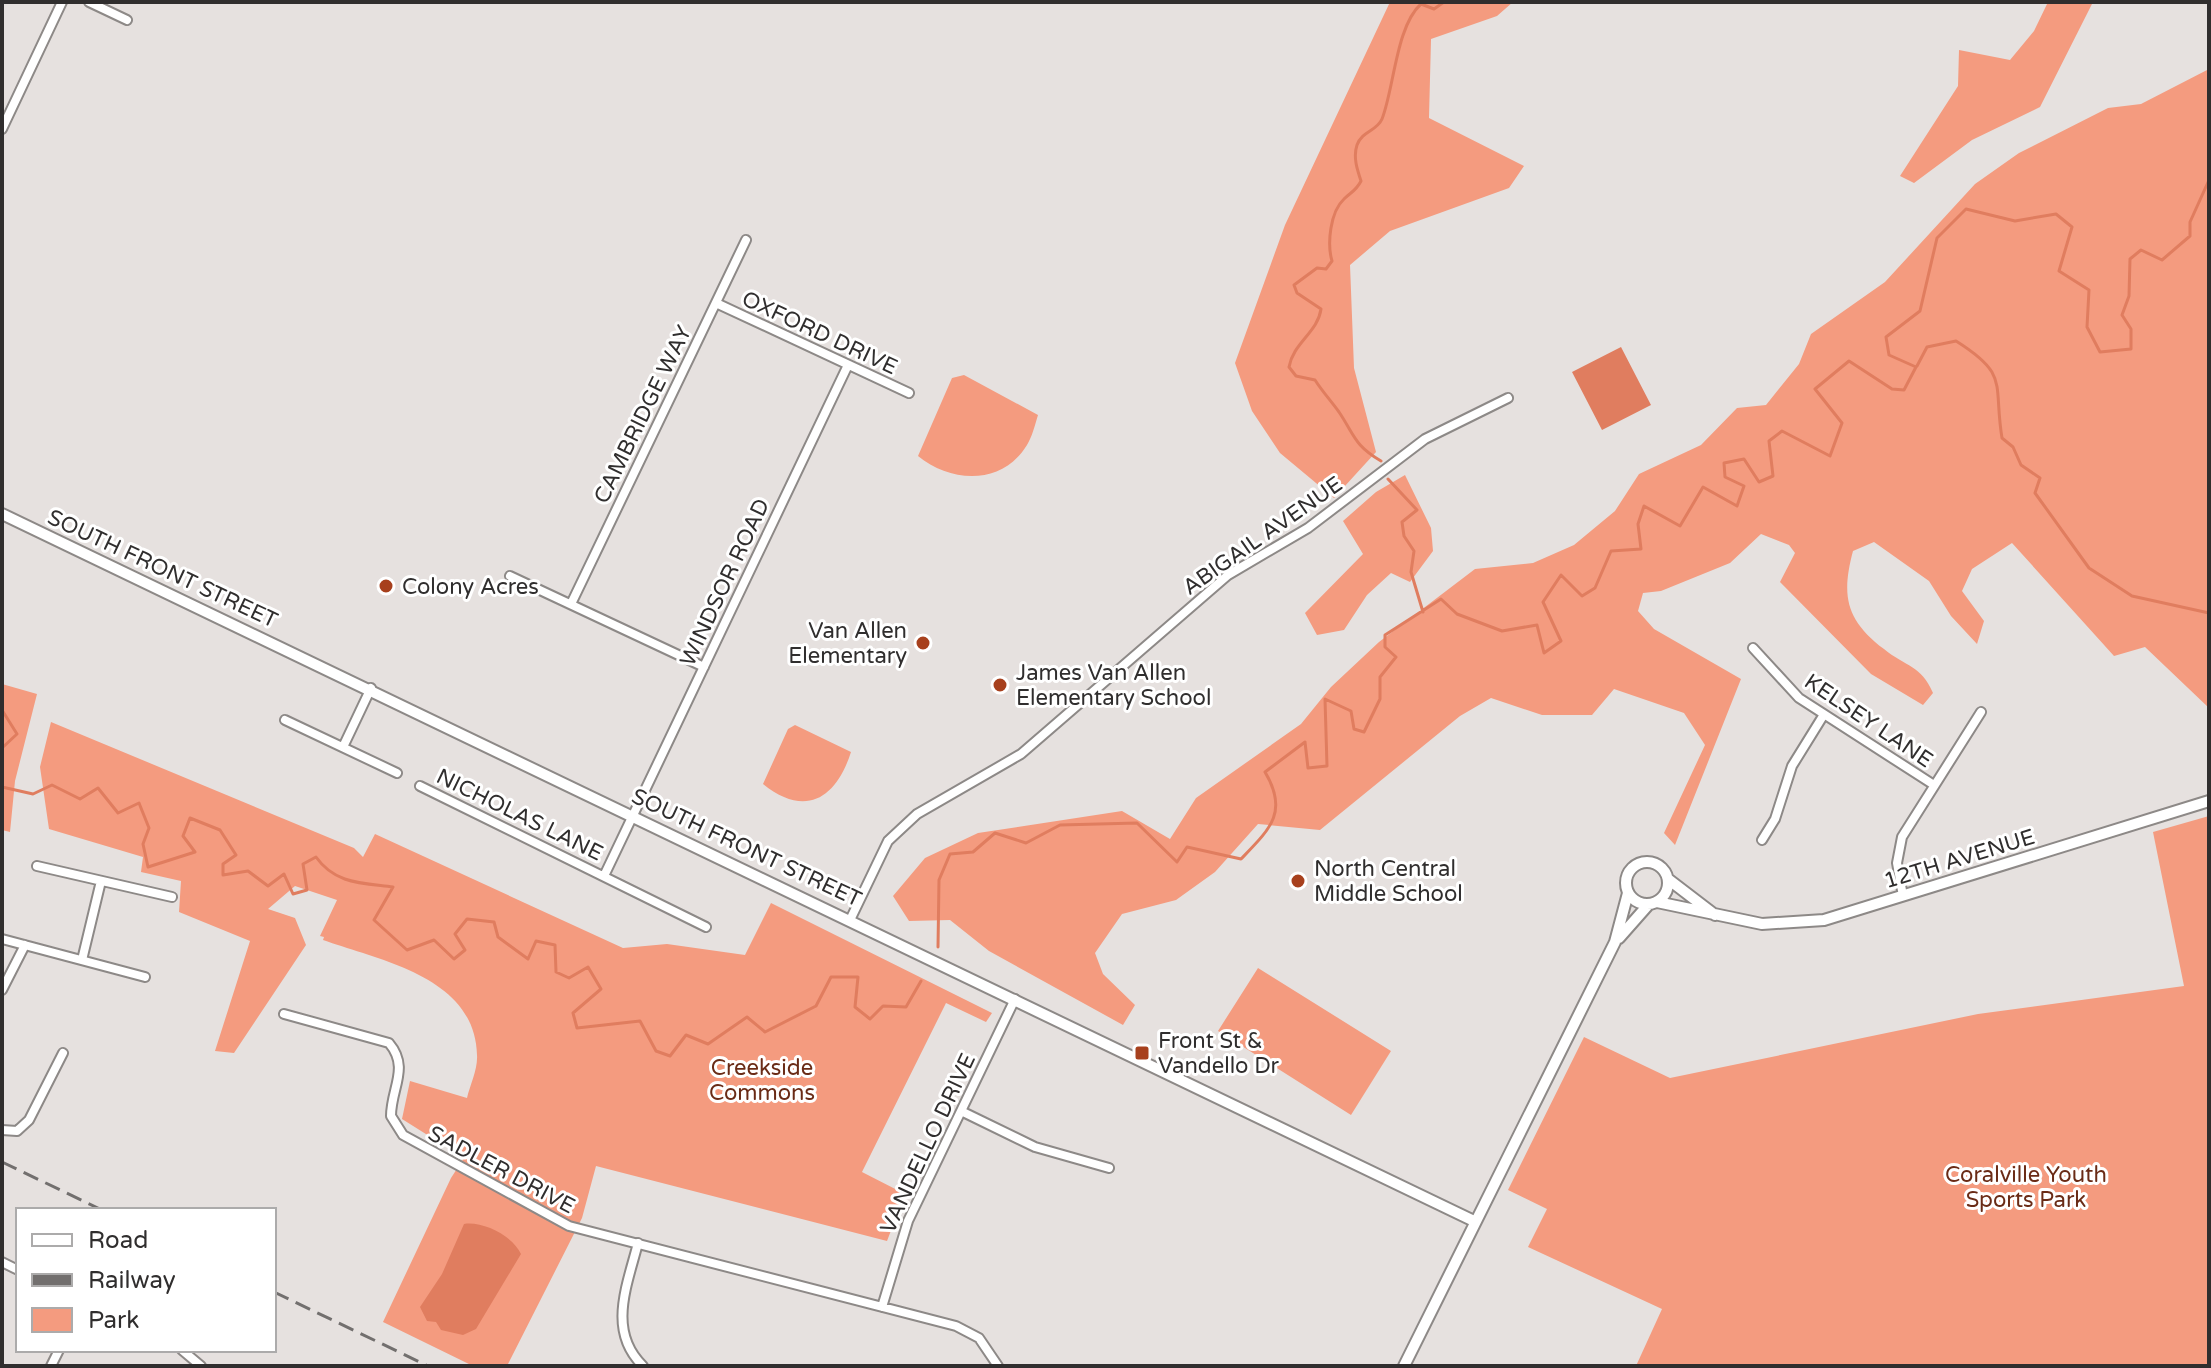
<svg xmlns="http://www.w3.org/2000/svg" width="2211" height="1368" font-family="'Varela Round',sans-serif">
<rect width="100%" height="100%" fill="#e6e1df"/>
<path fill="#f49b7f" d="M 1390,2 L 1513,2 L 1497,16 L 1431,39 L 1429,118 L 1524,166 L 1509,188 L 1390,231 L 1350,265 L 1354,368 L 1376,452 L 1334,498 L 1280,453 L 1252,411 L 1235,363 L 1285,225 Z
M 2048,2 L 2093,2 L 2040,107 L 1972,140 L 1914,183 L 1900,176 L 1958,86 L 1959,50 L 2010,60 L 2034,31 Z
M 2209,69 L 2209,708 L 2145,647 L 2114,656 L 2012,543 L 1972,569 L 1962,591 L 1984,621 L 1977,644 L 1951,616 L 1929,581 L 1874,542 L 1853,551 C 1841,596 1846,620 1884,649 C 1906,667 1921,665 1933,693 L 1923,705 L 1871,674 L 1780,582 L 1795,553 L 1789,545 L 1761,534 L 1730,563 L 1661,591 L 1643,593 L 1638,611 L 1654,629 L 1741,679 L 1675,845 L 1664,833 L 1705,745 L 1684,713 L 1614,689 L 1592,715 L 1542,715 L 1491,698 L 1460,716 L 1320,830 L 1258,824 L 1215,872 L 1176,900 L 1122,914 L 1095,953 L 1103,974 L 1135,1005 L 1123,1025 L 989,951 L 950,920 L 909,921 L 893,896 L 925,858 L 978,833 L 1122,811 L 1170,839 L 1196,798 L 1301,724 L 1331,687 L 1379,642 L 1475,569 L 1533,563 L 1574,545 L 1615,511 L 1639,474 L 1701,445 L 1737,408 L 1766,405 L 1799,364 L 1811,334 L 1885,282 L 1975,184 L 2019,153 L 2108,108 L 2141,104 Z
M 964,375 L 1038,415 C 1035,425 1032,437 1027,445 C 1002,486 951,483 918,456 L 952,378 Z
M 1405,475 L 1431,528 L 1433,551 L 1410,582 L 1391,573 L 1367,595 L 1344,630 L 1317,635 L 1305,613 L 1363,554 L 1343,521 L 1376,492 Z
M 2,684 L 37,694 L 15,781 L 10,832 L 2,830 Z
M 51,722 L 354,848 L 363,857 L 375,834 L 623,948 L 667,944 L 745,955 L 771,903 L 992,1013 L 986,1022 L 946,1003 L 862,1172 L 905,1194 L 887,1241 L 596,1166 L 582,1218 L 507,1366 L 473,1366 L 383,1322 L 451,1178 L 464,1158 L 402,1119 L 410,1081 L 467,1098 C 470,1085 478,1069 477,1055 C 475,977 382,961 323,940 L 324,937 L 320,936 L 337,900 L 295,886 L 268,909 L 295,918 L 306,945 L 234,1053 L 215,1051 L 250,941 L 179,912 L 181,881 L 141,872 L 143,857 L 49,829 L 40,767 Z
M 795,725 L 851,752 C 836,799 805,818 763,784 L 788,729 Z
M 2209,816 L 2209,1366 L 1636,1366 L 1662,1309 L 1528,1247 L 1547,1209 L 1508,1190 L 1584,1037 L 1670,1078 L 1978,1014 L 2184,986 L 2153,832 Z
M 1258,968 L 1391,1051 L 1351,1115 L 1218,1031 Z"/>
<path fill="#e07d5f" d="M 1621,347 L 1651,405 L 1602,430 L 1572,372 Z
M 464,1224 C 483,1221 513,1236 521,1254 L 476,1329 L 463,1335 L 441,1330 L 436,1322 L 427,1321 L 420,1307 L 442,1274 Z"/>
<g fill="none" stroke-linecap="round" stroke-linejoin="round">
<path stroke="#e07d5f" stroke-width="3" d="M 1917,366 L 1927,347 L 1956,341 C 2010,375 1993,383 2002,438 L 2013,447 L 2021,465 L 2040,478 L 2035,493 L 2089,568 L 2132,596 L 2209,613
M 1381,461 C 1354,445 1355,436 1339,412 C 1331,401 1322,391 1315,380 L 1296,376 L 1289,367 C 1293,343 1318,332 1321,309 L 1297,293 L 1294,285 L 1317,268 L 1326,269 L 1332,261 C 1327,244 1330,212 1344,199 C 1351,192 1356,191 1361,181 C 1357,169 1353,157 1357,145 C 1362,131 1377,131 1382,119 C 1394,89 1396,26 1421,4 L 1434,9 L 1444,2
M 1388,479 L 1417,510 L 1402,522 L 1404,536 L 1414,551 L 1411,572 L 1423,612
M 2,710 L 17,734 L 2,748
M 2,787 L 33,794 L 52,785 L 80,799 L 98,788 L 118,813 L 139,803 L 149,828 L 143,844 L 148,867 L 195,852 L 183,836 L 190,818 L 220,830 L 236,855 L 223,864 L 223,875 L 248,871 L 268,886 L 284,874 L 293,894 L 307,890 L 303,864 L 316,857 C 335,884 362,883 393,887 L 374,920 L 407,950 L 434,940 L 454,959 L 465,950 L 455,934 L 467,919 L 494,922 L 498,937 L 528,959 L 536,941 L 555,945 L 556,972 L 569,978 L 588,967 L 601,989 L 573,1013 L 577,1028 L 640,1021 L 656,1051 L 670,1056 L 686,1035 L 708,1044 L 747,1017 L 765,1032 L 816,1006 L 831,977 L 858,977 L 855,1007 L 870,1019 L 883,1006 L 906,1007 L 921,981
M 938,947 L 939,880 L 950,854 L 973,852 L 995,833 L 1026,843 L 1060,825 L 1137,823 L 1177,862 L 1187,847 L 1241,859 C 1270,829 1289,812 1265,772 L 1305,742 L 1308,768 L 1327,766 L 1325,699 L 1351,711 L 1354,729 L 1364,732 L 1380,699 L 1380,677 L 1396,657 L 1385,647 L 1385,635 L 1441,599 L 1457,614 L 1502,631 L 1537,625 L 1544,653 L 1561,641 L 1543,602 L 1561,575 L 1582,596 L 1595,588 L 1611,551 L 1641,549 L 1638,524 L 1644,506 L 1680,526 L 1703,487 L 1737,506 L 1744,486 L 1725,477 L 1724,463 L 1744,459 L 1759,482 L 1773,476 L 1769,441 L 1782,431 L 1830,456 L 1842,423 L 1815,389 L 1849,361 L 1892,389 L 1904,390 L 1916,367 L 1889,355 L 1886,337 L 1920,311 L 1937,238 L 1966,209 L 2015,221 L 2056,214 L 2072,227 L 2059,271 L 2089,290 L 2087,327 L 2100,352 L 2131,349 L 2131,329 L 2122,315 L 2129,296 L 2130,259 L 2141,250 L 2162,260 L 2190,236 L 2190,222 L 2209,180"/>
<defs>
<path id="minor" d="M 89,2 L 127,20
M 2,129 L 62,2
M 716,303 L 909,393
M 510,576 L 704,667
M 571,604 L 746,240
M 1753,648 L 1799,698 L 1934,785
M 285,720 L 397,773
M 343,747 L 371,688
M 420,786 L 706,927
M 1762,840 L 1775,819 L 1792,766 L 1823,716
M 37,866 L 172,897
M 604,876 L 848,365
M 1903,896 L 1897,863 L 1902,837 L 1981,712
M 851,918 L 888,841 L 917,814 L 1021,754 L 1228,575 L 1308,528 L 1425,439 L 1508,398
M 2,939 L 145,977
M 82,960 L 101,881
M 2,990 L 25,945
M 284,1014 L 389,1043 C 410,1068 391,1088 391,1116 L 403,1135 L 569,1226 L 956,1326 L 979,1338 L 998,1366
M 961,1111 L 1035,1147 L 1109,1168
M 2,1130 L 17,1131 L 29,1120 L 63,1053
M 638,1243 C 627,1286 607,1331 643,1366
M 2,1262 L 18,1270
M 882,1307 L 908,1221 L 1015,999
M 182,1350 L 201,1366
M 51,1366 L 59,1350"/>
<path id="tertiary" d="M 2,514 L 1474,1221
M1626 883a21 21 0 1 1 42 0a21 21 0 1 1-42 0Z
M 1668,879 L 1715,915
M 1657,902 L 1762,924 L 1824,920 L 2209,801
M 1619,938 L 1649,904
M 1404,1366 L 1615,942 L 1628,893"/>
</defs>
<use href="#minor" stroke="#8d8987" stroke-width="12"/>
<use href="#tertiary" stroke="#8d8987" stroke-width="14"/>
<use href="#minor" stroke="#fff" stroke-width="8"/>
<use href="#tertiary" stroke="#fff" stroke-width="10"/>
<path stroke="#726f6e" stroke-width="3" stroke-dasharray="16 8" stroke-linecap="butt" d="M 2,1162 L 102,1210
M 274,1292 L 428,1366"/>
</g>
<g fill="#a7401d" stroke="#fff" stroke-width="3">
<circle cx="386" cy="586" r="8"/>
<circle cx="923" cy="643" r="8"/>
<circle cx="1000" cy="685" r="8"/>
<circle cx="1298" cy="881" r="8"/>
<rect x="1134" y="1045" width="16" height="16" rx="4"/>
</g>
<g text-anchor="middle" stroke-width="6" stroke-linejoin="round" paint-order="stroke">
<g font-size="22" fill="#302e2e" stroke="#fff">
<text transform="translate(820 332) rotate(25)" y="8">OXFORD DRIVE</text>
<text transform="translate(642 414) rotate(-64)" y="8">CAMBRIDGE WAY</text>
<text transform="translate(1262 535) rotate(-35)" y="8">ABIGAIL AVENUE</text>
<text transform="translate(163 568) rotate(25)" y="8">SOUTH FRONT STREET</text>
<text transform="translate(724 582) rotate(-65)" y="8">WINDSOR ROAD</text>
<text transform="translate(1869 720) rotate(34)" y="8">KELSEY LANE</text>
<text transform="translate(520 814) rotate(26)" y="8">NICHOLAS LANE</text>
<text transform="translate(747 847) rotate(25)" y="8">SOUTH FRONT STREET</text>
<text transform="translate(1959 858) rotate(-17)" y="8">12TH AVENUE</text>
<text transform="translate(927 1143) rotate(-65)" y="8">VANDELLO DRIVE</text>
<text transform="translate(502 1169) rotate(28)" y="8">SADLER DRIVE</text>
</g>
<g font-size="22" fill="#302e2e" stroke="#fff" text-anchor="start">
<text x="402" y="594">Colony Acres</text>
<text x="907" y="638" text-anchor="end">Van Allen<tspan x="907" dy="25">Elementary</tspan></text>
<text x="1016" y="680">James Van Allen<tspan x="1016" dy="25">Elementary School</tspan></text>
<text x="1314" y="876">North Central<tspan x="1314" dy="25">Middle School</tspan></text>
<text x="1158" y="1048">Front St &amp;<tspan x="1158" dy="25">Vandello Dr</tspan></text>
</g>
<g font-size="22" fill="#6a2b16" stroke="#fff">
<text x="762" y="1075">Creekside<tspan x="762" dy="25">Commons</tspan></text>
<text x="2026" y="1182">Coralville Youth<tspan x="2026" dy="25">Sports Park</tspan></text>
</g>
</g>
<rect width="2211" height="1368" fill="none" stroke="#302e2e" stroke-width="8"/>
<rect x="16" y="1208" width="260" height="144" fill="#ffffff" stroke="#acabab" stroke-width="2"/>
<rect x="32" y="1234" width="40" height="12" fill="#ffffff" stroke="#acabab" stroke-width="2"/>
<text x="88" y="1248" font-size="24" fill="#302e2e">Road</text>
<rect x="32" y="1274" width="40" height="12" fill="#726f6e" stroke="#acabab" stroke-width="2"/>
<text x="88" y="1288" font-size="24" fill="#302e2e">Railway</text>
<rect x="32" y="1308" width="40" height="24" fill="#f49b7f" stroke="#acabab" stroke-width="2"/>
<text x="88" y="1328" font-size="24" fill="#302e2e">Park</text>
</svg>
